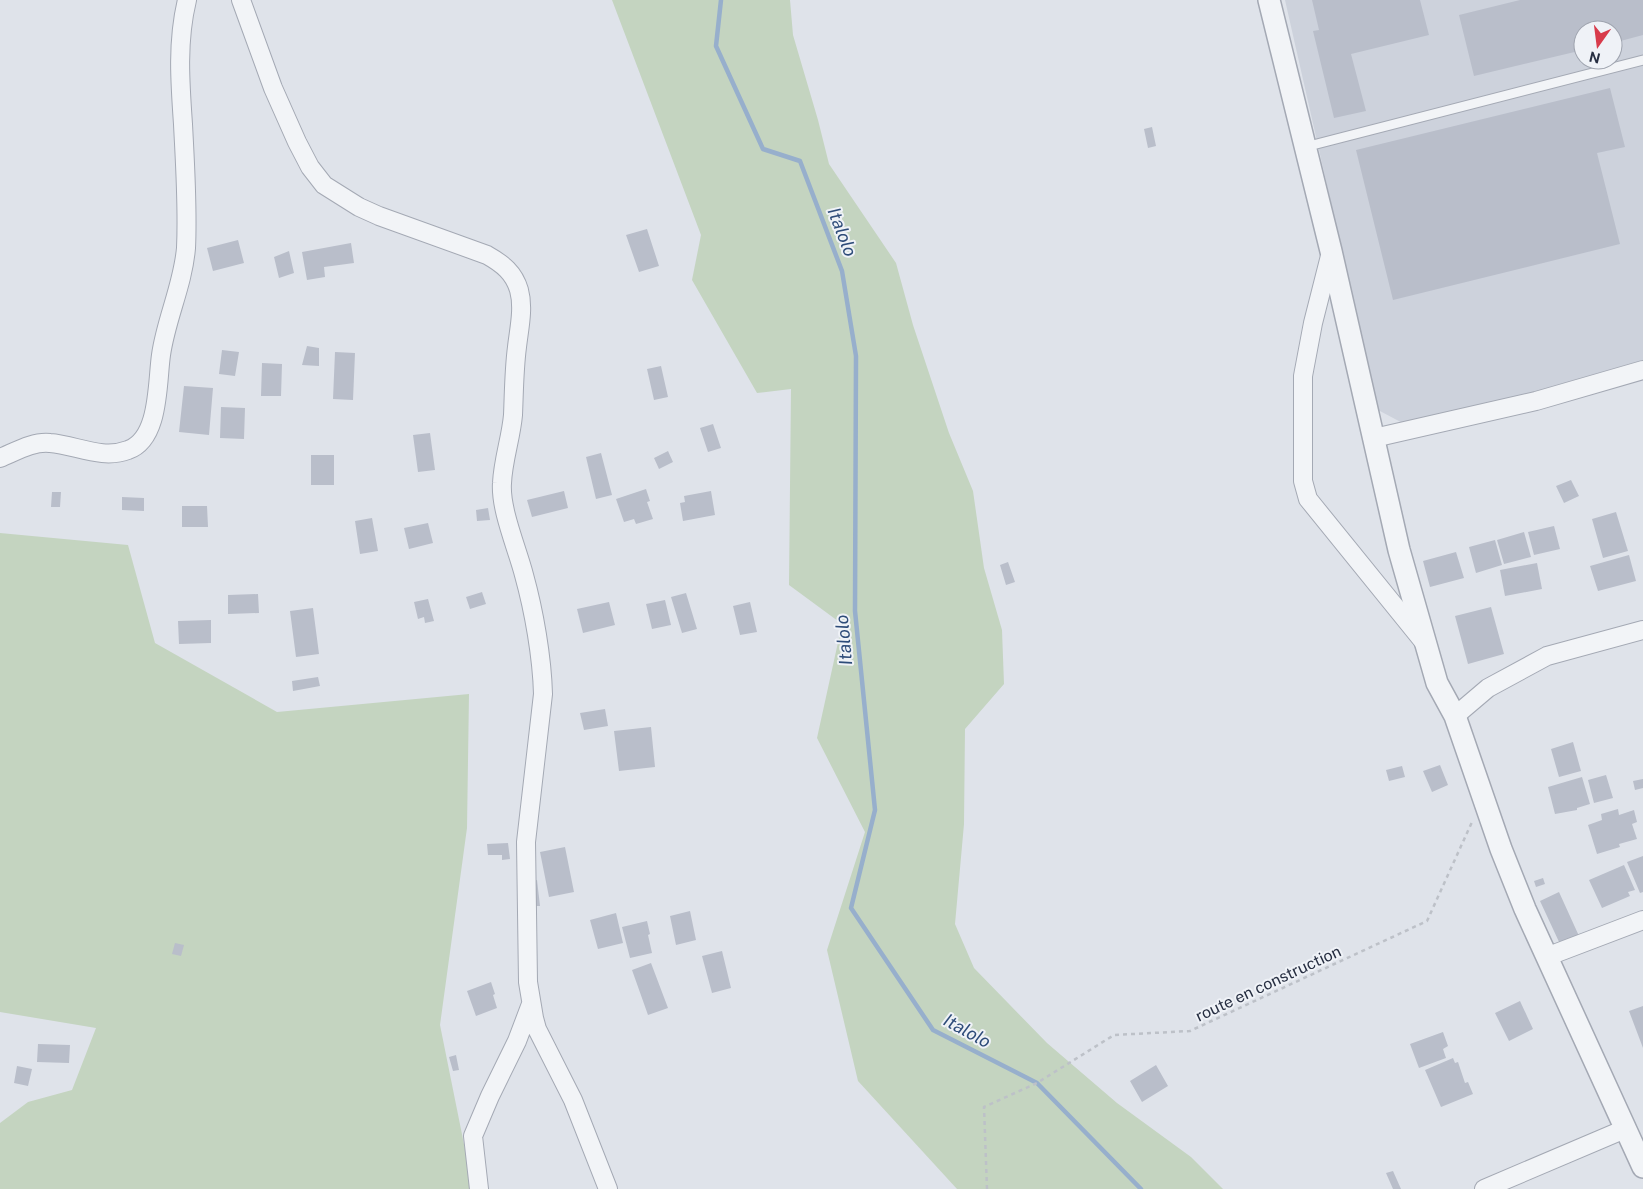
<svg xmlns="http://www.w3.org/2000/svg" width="1643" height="1189" font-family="'Public Sans',sans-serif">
<rect width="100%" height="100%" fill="#dfe3ea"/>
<path fill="#cdd2dc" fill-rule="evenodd" d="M 1285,0 L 1643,0 L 1643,360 L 1412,428 L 1378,410 ZM 1583,30 L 1613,30 L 1613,60 L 1583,60 Z"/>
<path fill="#c4d4c0" d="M 612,0 L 790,0 L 793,35 L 818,120 L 829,164 L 896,263 L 913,325 L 949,433 L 973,491 L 984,568 L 1002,630 L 1004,684 L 965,729 L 964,824 L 955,924 L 974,968 L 1047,1043 L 1117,1103 L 1191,1157 L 1223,1189 L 957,1189 L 858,1081 L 827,950 L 865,832 L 817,738 L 842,624 L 789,585 L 791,389 L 757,393 L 692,280 L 701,235 Z
M 0,533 L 128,545 L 155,643 L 277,712 L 469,694 L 467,828 L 440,1025 L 473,1189 L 0,1189 L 0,1123 L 28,1102 L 72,1090 L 96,1028 L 0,1012 Z"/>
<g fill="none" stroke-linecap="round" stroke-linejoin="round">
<path stroke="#97afcc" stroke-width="4.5" d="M 721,0 L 716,46 L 763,149 L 800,161 L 842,271 L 856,356 L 855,611 L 875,810 L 851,908 L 933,1030 L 1037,1083 L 1141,1189"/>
</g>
<path fill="#b9beca" d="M 1312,0 L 1420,0 L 1429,35 L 1351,54 L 1366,111 L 1334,118 L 1313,31 L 1319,30 Z
M 1520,0 L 1643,0 L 1643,35 L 1613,43 L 1613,30 L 1583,30 L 1583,50 L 1474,76 L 1459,15 Z
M 1610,88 L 1625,147 L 1597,153 L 1620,244 L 1393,300 L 1356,150 Z
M 1152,127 L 1156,146 L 1148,148 L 1144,129 Z
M 647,229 L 659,266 L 639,272 L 626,235 Z
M 238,240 L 244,263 L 213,271 L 207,248 Z
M 351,243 L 354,263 L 324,267 L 325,277 L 307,280 L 302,252 Z
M 289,251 L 294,273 L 279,278 L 274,257 Z
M 307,346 L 319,348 L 319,366 L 302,365 Z
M 222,350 L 239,352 L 235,376 L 219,374 Z
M 335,352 L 355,353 L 353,400 L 333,399 Z
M 262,363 L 282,364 L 281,396 L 261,396 Z
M 661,366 L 668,397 L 654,400 L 647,369 Z
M 184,386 L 213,388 L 209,435 L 179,432 Z
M 221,407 L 245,408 L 244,439 L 220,438 Z
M 713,424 L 721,448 L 708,452 L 700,428 Z
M 430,433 L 435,470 L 418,472 L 413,435 Z
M 668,451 L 673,462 L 659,469 L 654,458 Z
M 601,453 L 612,495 L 596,499 L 586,457 Z
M 311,455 L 334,455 L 334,485 L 311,485 Z
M 1571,480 L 1579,496 L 1564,503 L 1556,486 Z
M 646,489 L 650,501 L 647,502 L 653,519 L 636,524 L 634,519 L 624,522 L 616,499 Z
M 564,491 L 568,508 L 532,517 L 527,500 Z
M 711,491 L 715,515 L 683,521 L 680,503 L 685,502 L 684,496 Z
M 52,492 L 61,492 L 60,507 L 51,507 Z
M 122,497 L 144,498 L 144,511 L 122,510 Z
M 182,506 L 207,506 L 208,527 L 182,527 Z
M 488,508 L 490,520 L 477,521 L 476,510 Z
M 1616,512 L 1628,551 L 1603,558 L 1592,519 Z
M 372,518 L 378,551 L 360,554 L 355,521 Z
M 428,523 L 433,543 L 409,549 L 404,528 Z
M 1554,526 L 1560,549 L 1534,555 L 1528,532 Z
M 1524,532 L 1531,557 L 1504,564 L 1497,540 Z
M 1495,540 L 1502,565 L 1476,573 L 1469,547 Z
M 1456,552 L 1464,578 L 1430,587 L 1423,561 Z
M 1629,555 L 1636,581 L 1598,591 L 1590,566 Z
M 1008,562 L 1015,582 L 1006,585 L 1000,565 Z
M 1537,563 L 1542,589 L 1505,596 L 1500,570 Z
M 482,592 L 486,604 L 470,609 L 466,597 Z
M 686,593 L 697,629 L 682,633 L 671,597 Z
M 258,594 L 259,613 L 228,614 L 228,595 Z
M 428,599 L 434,621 L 425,623 L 424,617 L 418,619 L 414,602 Z
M 665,600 L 671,625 L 652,629 L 646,604 Z
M 609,602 L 615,625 L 583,633 L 577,609 Z
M 750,602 L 757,632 L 740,635 L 733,606 Z
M 1491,607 L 1504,654 L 1468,664 L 1455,616 Z
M 313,608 L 319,654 L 296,657 L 290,611 Z
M 211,620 L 211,643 L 179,644 L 178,621 Z
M 318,677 L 320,686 L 293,691 L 292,681 Z
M 605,709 L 608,726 L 584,730 L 580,713 Z
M 651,727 L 655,767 L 619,771 L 614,731 Z
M 1573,742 L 1581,771 L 1559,777 L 1551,749 Z
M 1440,765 L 1448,785 L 1432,792 L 1423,771 Z
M 1402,766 L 1405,777 L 1389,781 L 1386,770 Z
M 1606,775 L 1613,798 L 1594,803 L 1588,780 Z
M 1582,777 L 1590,804 L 1577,808 L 1577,810 L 1555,814 L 1548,787 Z
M 1643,779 L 1643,788 L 1635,790 L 1633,781 Z
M 1618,809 L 1619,815 L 1634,810 L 1637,822 L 1632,824 L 1637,839 L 1619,844 L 1620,847 L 1597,854 L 1588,825 L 1602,820 L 1601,814 Z
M 508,843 L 510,859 L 502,860 L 502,855 L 488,855 L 487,844 Z
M 565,847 L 574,892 L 549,897 L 540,852 Z
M 1643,856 L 1643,892 L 1640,893 L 1627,862 Z
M 1624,865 L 1635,890 L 1628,892 L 1630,896 L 1602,908 L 1589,880 Z
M 1543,878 L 1545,884 L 1536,887 L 1534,881 Z
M 537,880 L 540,906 L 533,906 L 530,881 Z
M 1559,892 L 1579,936 L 1560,944 L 1540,901 Z
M 690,911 L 696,940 L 676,945 L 670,916 Z
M 616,913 L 623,943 L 598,949 L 590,920 Z
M 647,921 L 650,934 L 648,935 L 652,953 L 630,958 L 622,927 Z
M 175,943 L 184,945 L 181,956 L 172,954 Z
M 722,951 L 731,988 L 712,993 L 702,956 Z
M 651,963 L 668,1008 L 648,1015 L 632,970 Z
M 491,982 L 495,994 L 493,995 L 497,1008 L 476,1016 L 467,991 Z
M 1520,1001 L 1533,1029 L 1509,1041 L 1495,1013 Z
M 1643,1006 L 1643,1048 L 1629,1011 Z
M 1443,1032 L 1448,1046 L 1443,1049 L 1446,1058 L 1419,1068 L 1410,1044 Z
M 38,1044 L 70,1045 L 69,1063 L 37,1062 Z
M 456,1055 L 459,1070 L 453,1071 L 449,1057 Z
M 1453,1058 L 1455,1063 L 1458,1062 L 1465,1083 L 1468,1082 L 1473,1094 L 1441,1107 L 1425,1070 Z
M 1156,1065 L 1168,1086 L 1142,1102 L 1130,1081 Z
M 17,1066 L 32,1069 L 28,1086 L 14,1083 Z
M 1393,1171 L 1401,1189 L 1393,1189 L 1386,1173 Z"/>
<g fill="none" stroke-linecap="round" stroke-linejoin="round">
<defs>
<path id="service" d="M 1305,147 L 1643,60"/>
<path id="minor" d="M 241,0 L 273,88 L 297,142 L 310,167 L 324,185 L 359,207 L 379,216 L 487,255 C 503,264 514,273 519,290 C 524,308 519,329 517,347 C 514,370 514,392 513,415 C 511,438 503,460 502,483 C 500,509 517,548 524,575 C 534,611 542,657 543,694 L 526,842 L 528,982 L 534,1018 L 537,1029 L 573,1100 L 608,1189
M 1331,252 L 1313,323 L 1303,376 L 1303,481 L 1308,499 L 1423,641
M 1374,438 L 1536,401 L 1643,370
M 0,458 C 15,452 33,441 50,443 C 76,445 102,460 128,450 C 160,439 157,382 161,355 C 166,319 183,285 186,248 C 188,207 185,165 183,124 C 180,82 177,41 187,0
M 1455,716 L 1488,688 L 1547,656 L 1643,630
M 1546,957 L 1643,920
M 479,1189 L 473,1136 L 490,1096 L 517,1041 L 531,1004
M 1484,1189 L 1625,1129"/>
<path id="tertiary" d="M 1269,0 L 1331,251 L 1399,550 L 1437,683 L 1455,716 L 1501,849 L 1525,909 L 1643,1167"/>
</defs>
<use href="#service" stroke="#a4a9b4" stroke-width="11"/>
<use href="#minor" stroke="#a4a9b4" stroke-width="20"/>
<use href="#tertiary" stroke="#a4a9b4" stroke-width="24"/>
<path stroke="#bdc1c8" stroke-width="2.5" stroke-dasharray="4 4" stroke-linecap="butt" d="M 987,1189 L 984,1107 L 1037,1083 L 1114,1035 L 1190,1031 L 1427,921 L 1472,822"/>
<use href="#service" stroke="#f2f4f7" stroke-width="9"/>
<use href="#minor" stroke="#f2f4f7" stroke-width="18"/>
<use href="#tertiary" stroke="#f2f4f7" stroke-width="21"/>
</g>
<g text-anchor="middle" stroke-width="4" stroke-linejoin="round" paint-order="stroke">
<g font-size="16" fill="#272f42" stroke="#eff2f7">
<text transform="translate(1268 983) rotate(-25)" y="6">route en construction</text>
</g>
<g font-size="18" font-style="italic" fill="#2e4c79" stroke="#eff2f7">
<text transform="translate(842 232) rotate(69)" y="6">Italolo</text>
<text transform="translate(844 640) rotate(-95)" y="6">Italolo</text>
<text transform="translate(967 1031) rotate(29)" y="6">Italolo</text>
</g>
</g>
<g transform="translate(1598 45) rotate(194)"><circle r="24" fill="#eff2f7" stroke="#9fa4af"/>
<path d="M0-4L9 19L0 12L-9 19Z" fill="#d83b4b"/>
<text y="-8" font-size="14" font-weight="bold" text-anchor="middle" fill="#272f42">N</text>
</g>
</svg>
